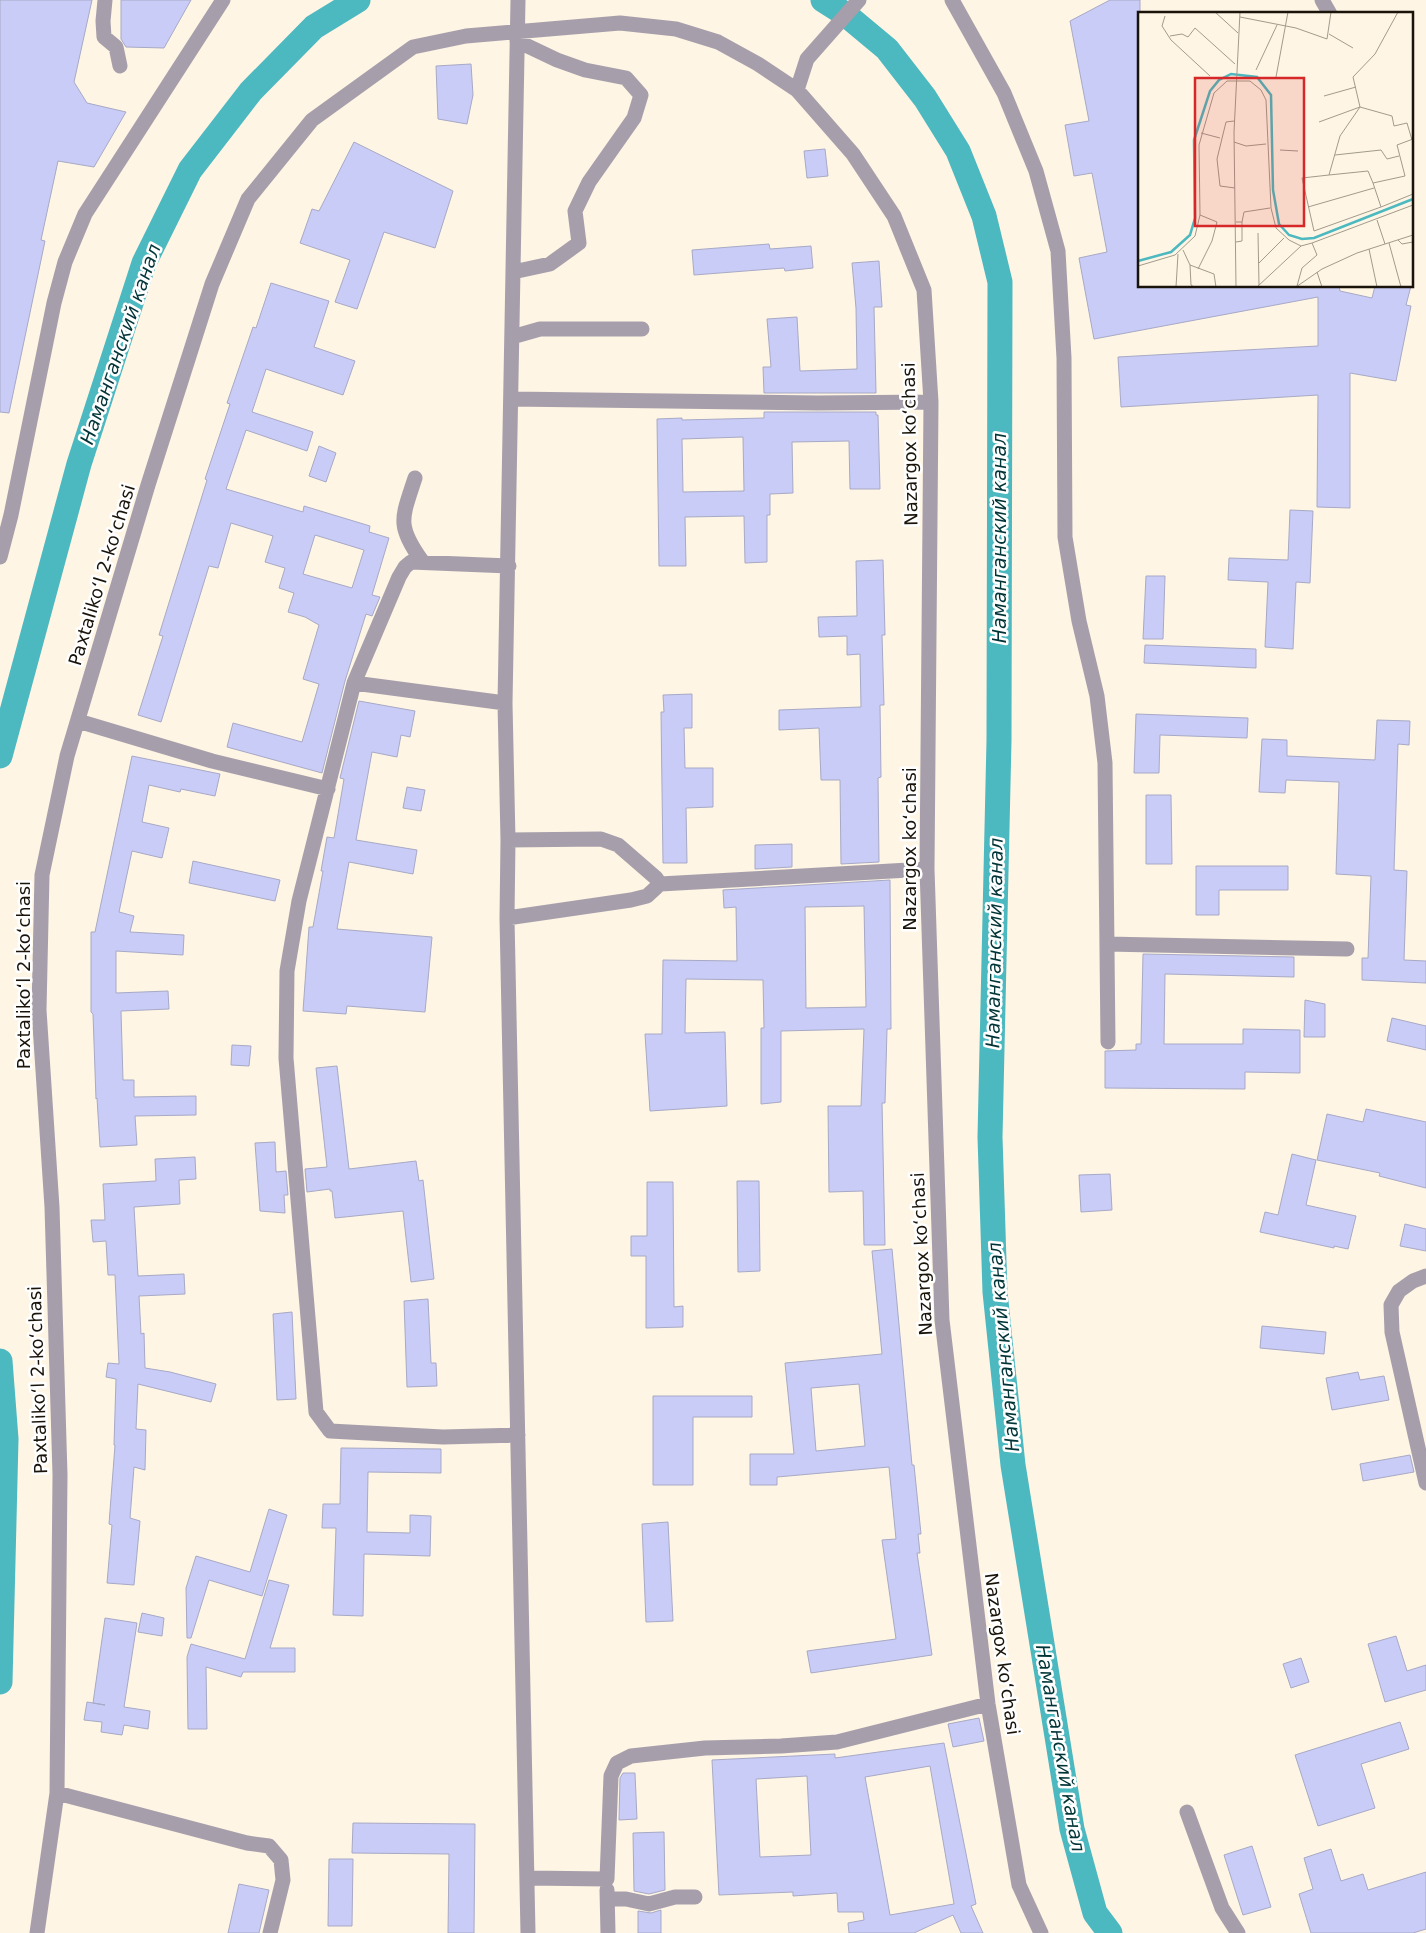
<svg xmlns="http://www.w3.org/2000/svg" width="1426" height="1933" font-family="'DejaVu Sans',sans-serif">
<rect width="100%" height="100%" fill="#fef5e4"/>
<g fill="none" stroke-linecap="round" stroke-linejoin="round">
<path stroke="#4cb8c0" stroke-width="25" d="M 823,0 L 845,14 L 887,49 L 925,98 L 958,151 L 984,216 L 1000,282 L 999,740 L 990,1137 L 995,1292 L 1013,1465 L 1072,1829 L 1095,1913 L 1110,1933
M 0,756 L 79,464 L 144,263 L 190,170 L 251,91 L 314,27 L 358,0
M 0,1361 L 6,1439 L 0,1682"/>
</g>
<path fill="#c9ccf6" stroke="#a7a9c6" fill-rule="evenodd" d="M 0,0 L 92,0 L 74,82 L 87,103 L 126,112 L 94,167 L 58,161 L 41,240 L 45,241 L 9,413 L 0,412 Z
M 121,0 L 191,0 L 164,48 L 126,47 L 121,39 Z
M 1110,0 L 1140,0 L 1140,286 L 1339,286 L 1340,291 L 1372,298 L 1375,286 L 1411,286 L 1406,305 L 1411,306 L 1396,381 L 1350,373 L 1350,508 L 1317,507 L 1318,395 L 1121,407 L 1118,357 L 1318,346 L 1318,297 L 1094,339 L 1079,258 L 1107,252 L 1092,173 L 1074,176 L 1065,125 L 1089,121 L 1070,21 Z
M 471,64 L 473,95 L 467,124 L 438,119 L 436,66 Z
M 354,142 L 453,191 L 435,248 L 384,232 L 357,309 L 335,302 L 350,260 L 300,243 L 312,209 L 319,211 Z
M 825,149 L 828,176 L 807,178 L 804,151 Z
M 769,244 L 770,249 L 811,246 L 813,268 L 785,271 L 784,268 L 694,275 L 692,250 Z
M 879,261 L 882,307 L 874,307 L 876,393 L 764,393 L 763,367 L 771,367 L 767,319 L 797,317 L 800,371 L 857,369 L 856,308 L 852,263 Z
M 271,283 L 329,301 L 314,347 L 355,361 L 343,395 L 266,369 L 252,412 L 313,432 L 307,451 L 246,430 L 226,489 L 303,512 L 304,506 L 370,526 L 369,532 L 389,538 L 372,595 L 380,597 L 372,616 L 366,614 L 345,681 L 322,773 L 227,747 L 233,723 L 302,742 L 319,684 L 303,679 L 319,625 L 305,617 L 288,612 L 294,593 L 279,588 L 285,568 L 265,562 L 273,536 L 231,523 L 218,568 L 209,566 L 161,722 L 138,715 L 163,636 L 159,635 L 207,480 L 205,479 L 230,404 L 227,403 L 253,327 L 256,328 ZM 315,535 L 364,550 L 352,588 L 303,574 Z
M 764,412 L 876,412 L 876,415 L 878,415 L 880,489 L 850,489 L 849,441 L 792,442 L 793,493 L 770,494 L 770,515 L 767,515 L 767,562 L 745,563 L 744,516 L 685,517 L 686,566 L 659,566 L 657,419 L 682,418 L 682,420 L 764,418 ZM 743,437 L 744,491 L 683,492 L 682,439 Z
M 319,446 L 336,453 L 326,482 L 309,476 Z
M 1290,510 L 1313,511 L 1310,583 L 1296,582 L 1293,649 L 1265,647 L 1268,582 L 1228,580 L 1229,558 L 1288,560 Z
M 883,560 L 885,635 L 882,635 L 884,705 L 880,705 L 881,777 L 878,778 L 879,862 L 841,864 L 840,780 L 821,780 L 819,728 L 779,730 L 779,710 L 861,707 L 860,654 L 847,655 L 847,636 L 819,637 L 818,617 L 857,616 L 856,561 Z
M 1146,576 L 1165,576 L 1163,639 L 1143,639 Z
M 1145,645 L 1256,649 L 1256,668 L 1144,663 Z
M 692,694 L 692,728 L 684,728 L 685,768 L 713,768 L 713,807 L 686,808 L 687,863 L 663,863 L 661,712 L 664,712 L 663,695 Z
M 359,701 L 415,711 L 410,737 L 401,735 L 397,757 L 372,752 L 356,840 L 417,850 L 413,874 L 349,862 L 337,929 L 432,937 L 425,1012 L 347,1006 L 346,1014 L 303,1011 L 309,927 L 313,927 L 323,871 L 321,871 L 327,837 L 334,838 L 344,779 L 340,778 Z
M 1136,714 L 1248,718 L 1247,738 L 1160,735 L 1159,773 L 1134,773 Z
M 1377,720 L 1410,721 L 1409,745 L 1398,744 L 1394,870 L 1407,871 L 1404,960 L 1426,961 L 1426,983 L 1362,980 L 1362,958 L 1368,958 L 1371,876 L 1336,874 L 1339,782 L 1286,780 L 1285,793 L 1259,792 L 1262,739 L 1287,740 L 1287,756 L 1375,760 Z
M 132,756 L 220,774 L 215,796 L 181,789 L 180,792 L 149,785 L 142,822 L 169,828 L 162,858 L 132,851 L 119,912 L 134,916 L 130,932 L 184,935 L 183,955 L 116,951 L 116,993 L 168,991 L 169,1009 L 121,1011 L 123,1080 L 134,1080 L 134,1097 L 196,1096 L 196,1115 L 135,1116 L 137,1145 L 100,1147 L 97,1098 L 96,1099 L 93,1014 L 91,1012 L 91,932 L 95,932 Z
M 407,787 L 425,790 L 421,811 L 403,808 Z
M 1146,795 L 1171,795 L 1172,864 L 1146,864 Z
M 792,844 L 792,867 L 755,869 L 755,845 Z
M 193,861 L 280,880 L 275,901 L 189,883 Z
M 1196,866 L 1288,866 L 1288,890 L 1219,890 L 1219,915 L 1196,915 Z
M 890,880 L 891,1029 L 887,1029 L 885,1103 L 882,1103 L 885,1245 L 864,1245 L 863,1191 L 829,1192 L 828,1106 L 861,1106 L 864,1029 L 781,1031 L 781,1102 L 761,1104 L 761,1028 L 764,1028 L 763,980 L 686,979 L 685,1033 L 725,1032 L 727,1106 L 650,1111 L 645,1034 L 662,1034 L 663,960 L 737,961 L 736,907 L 724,908 L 723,890 ZM 864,906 L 866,1007 L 806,1008 L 805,907 Z
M 1143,954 L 1294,957 L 1294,977 L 1165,974 L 1164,1044 L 1243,1044 L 1243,1029 L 1300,1030 L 1300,1073 L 1245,1072 L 1245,1089 L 1105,1088 L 1105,1051 L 1136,1050 L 1136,1044 L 1141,1044 Z
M 1305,1000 L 1325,1004 L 1325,1037 L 1304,1037 Z
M 1392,1018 L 1426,1026 L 1426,1050 L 1387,1041 Z
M 232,1045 L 251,1046 L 249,1066 L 231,1065 Z
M 337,1066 L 349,1169 L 416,1161 L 419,1181 L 423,1180 L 434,1279 L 411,1282 L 403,1211 L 335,1218 L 332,1191 L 330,1191 L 330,1189 L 307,1192 L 305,1169 L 327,1167 L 316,1068 Z
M 1366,1109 L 1426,1122 L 1426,1188 L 1379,1176 L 1380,1173 L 1317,1160 L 1327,1114 L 1363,1122 Z
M 275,1142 L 276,1172 L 286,1171 L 288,1195 L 284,1195 L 285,1213 L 260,1211 L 255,1143 Z
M 1292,1154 L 1316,1160 L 1306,1205 L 1356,1216 L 1348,1249 L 1334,1246 L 1334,1248 L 1260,1232 L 1265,1212 L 1278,1215 Z
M 195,1157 L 196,1179 L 179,1180 L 180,1204 L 134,1207 L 138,1276 L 184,1274 L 185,1294 L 139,1296 L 141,1334 L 144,1333 L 145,1368 L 170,1372 L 216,1384 L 211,1402 L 138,1384 L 136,1429 L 146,1430 L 145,1470 L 134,1467 L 130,1518 L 140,1521 L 134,1585 L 107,1583 L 112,1525 L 109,1524 L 115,1445 L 114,1445 L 116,1379 L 106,1377 L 108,1363 L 119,1364 L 115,1275 L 108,1275 L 106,1241 L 93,1242 L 91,1220 L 105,1220 L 103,1184 L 156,1181 L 155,1159 Z
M 1110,1174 L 1112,1210 L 1081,1212 L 1079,1175 Z
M 737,1181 L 759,1181 L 760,1271 L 738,1272 Z
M 647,1182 L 673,1182 L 674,1307 L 683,1306 L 683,1327 L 646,1328 L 646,1256 L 631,1256 L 631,1236 L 647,1236 Z
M 1405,1224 L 1426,1229 L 1426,1251 L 1400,1246 Z
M 892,1249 L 912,1465 L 914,1465 L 921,1534 L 918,1534 L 920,1553 L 917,1553 L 932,1655 L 811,1673 L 807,1651 L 896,1639 L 882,1540 L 896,1539 L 889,1467 L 777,1477 L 777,1485 L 750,1485 L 750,1454 L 794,1454 L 785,1363 L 882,1354 L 872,1251 ZM 859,1384 L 865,1446 L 816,1451 L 811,1388 Z
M 428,1299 L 431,1363 L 436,1363 L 437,1386 L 407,1387 L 404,1301 Z
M 292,1312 L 296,1399 L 277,1400 L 273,1314 Z
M 1262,1326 L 1326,1332 L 1324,1354 L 1260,1348 Z
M 1358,1372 L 1360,1380 L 1384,1376 L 1389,1400 L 1332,1410 L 1326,1378 Z
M 653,1396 L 752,1396 L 752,1417 L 693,1417 L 693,1485 L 653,1485 Z
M 341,1448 L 441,1449 L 441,1473 L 368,1472 L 367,1532 L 410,1533 L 410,1515 L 431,1516 L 430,1556 L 364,1554 L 363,1616 L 333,1615 L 336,1528 L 322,1528 L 323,1504 L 340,1504 Z
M 1410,1455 L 1414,1472 L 1363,1481 L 1360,1464 Z
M 269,1509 L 287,1515 L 262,1596 L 209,1580 L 191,1638 L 187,1638 L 186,1588 L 196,1556 L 250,1572 Z
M 668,1522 L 673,1621 L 646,1622 L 642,1524 Z
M 269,1580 L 289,1585 L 270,1648 L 295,1648 L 295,1672 L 243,1672 L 241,1677 L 206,1667 L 207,1729 L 188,1729 L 187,1657 L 191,1644 L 245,1659 Z
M 142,1613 L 164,1618 L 162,1636 L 138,1632 Z
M 105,1618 L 137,1623 L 124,1707 L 150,1711 L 148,1729 L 124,1725 L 122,1735 L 101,1732 L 102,1722 L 84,1720 L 87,1702 L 105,1705 L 93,1703 Z
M 1396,1636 L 1407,1671 L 1426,1665 L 1426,1690 L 1385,1702 L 1368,1644 Z
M 1301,1658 L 1309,1682 L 1291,1688 L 1283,1664 Z
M 979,1718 L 984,1741 L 953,1747 L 948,1724 Z
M 1400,1722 L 1409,1749 L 1361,1764 L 1375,1808 L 1318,1826 L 1295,1755 Z
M 944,1743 L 976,1904 L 971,1906 L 983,1933 L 961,1933 L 953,1915 L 914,1933 L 849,1933 L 848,1923 L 864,1920 L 863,1912 L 838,1912 L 837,1893 L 793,1896 L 793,1892 L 719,1895 L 712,1760 L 835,1754 L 835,1758 ZM 930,1766 L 954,1904 L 890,1915 L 865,1777 ZM 807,1776 L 811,1855 L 760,1857 L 756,1779 Z
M 623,1773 L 635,1773 L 637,1819 L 619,1820 L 620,1778 Z
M 353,1823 L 475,1824 L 474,1933 L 448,1933 L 449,1854 L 352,1853 Z
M 664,1832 L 665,1890 L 649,1894 L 634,1891 L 633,1833 Z
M 1252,1846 L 1271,1907 L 1243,1915 L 1224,1855 Z
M 1331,1849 L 1341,1881 L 1363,1874 L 1368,1890 L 1426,1872 L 1426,1929 L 1413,1933 L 1311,1933 L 1299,1894 L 1313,1889 L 1304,1858 Z
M 329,1859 L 353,1859 L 352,1926 L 328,1926 Z
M 239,1884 L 269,1890 L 259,1933 L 228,1933 Z
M 661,1910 L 661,1933 L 638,1933 L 638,1911 L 651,1913 Z"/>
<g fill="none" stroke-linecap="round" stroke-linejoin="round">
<path stroke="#a69fab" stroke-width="15" d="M 105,0 L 103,21 L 104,37 L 116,47 L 120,66
M 518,0 L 505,703 L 508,840 L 507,918 L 528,1933
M 952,0 L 1004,93 L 1036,171 L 1058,251 L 1064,358 L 1065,537 L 1079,621 L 1097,696 L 1105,763 L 1108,1042
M 1322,0 L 1330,14
M 797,90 L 807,59 L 859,0
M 513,272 L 550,264 L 579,243 L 575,211 L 589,182 L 634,118 L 641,95 L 626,78 L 585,70 L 557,60 L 517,41
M 512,337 L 540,329 L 642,329
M 511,399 L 818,403 L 931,402
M 415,478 C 402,518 396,525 422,561
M 0,557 L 11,515 L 54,303 L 65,262 L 85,214 L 223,0
M 509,566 L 411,562 L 405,567 L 399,577 L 354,683 L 299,901 L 287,971 L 286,1058 L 316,1412 L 330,1431 L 443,1437 L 518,1435
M 354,683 L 505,703
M 78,721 L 212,761 L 328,789
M 508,840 L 601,839 L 618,845 L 656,878 L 660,884 L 927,869
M 507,918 L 631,900 L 647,896 L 660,884
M 1107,944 L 1347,949
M 1426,1276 L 1413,1281 L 1399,1291 L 1391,1305 L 1392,1332 L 1426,1483
M 57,1793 L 247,1843 L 269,1846 L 281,1860 L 283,1880 L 270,1933
M 1187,1812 L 1222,1908 L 1238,1933
M 528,1878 L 607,1879 L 611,1776 L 617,1763 L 631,1756 L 705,1748 L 781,1746 L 837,1742 L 988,1704
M 607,1890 L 608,1933
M 608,1899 L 626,1899 L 649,1904 L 675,1897 L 695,1897
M 37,1933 L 57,1793 L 60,1475 L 52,1207 L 39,1010 L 42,875 L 67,756 L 148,485 L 212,284 L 248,199 L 312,120 L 413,47 L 466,36 L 620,23 L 676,29 L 718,42 L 758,64 L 797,90 L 853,154 L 894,216 L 924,290 L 931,402 L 927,869 L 942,1320 L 988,1704 L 1019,1885 L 1041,1933"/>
</g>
<g text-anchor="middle" stroke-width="5" stroke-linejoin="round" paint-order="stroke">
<g font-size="18" fill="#191309" stroke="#fff">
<text transform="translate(910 444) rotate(-91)" y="6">Nazargox koʻchasi</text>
<text transform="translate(102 575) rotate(-73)" y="6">Paxtalikoʻl 2-koʻchasi</text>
<text transform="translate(910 849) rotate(-90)" y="6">Nazargox koʻchasi</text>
<text transform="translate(24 975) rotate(-90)" y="6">Paxtalikoʻl 2-koʻchasi</text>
<text transform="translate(922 1254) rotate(-93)" y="6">Nazargox koʻchasi</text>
<text transform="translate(38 1380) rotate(-92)" y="6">Paxtalikoʻl 2-koʻchasi</text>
<text transform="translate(1002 1654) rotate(82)" y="6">Nazargox koʻchasi</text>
</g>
<g font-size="19" font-style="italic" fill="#003437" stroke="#fff">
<text transform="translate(120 344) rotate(-71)" y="7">Наманганский канал</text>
<text transform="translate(999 538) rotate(-90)" y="7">Наманганский канал</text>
<text transform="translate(994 943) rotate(-89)" y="7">Наманганский канал</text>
<text transform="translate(1003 1347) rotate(-95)" y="7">Наманганский канал</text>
<text transform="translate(1061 1748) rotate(80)" y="7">Наманганский канал</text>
</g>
</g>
<g transform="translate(1138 12)">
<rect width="275" height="275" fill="#fef5e4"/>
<path fill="none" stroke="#4cb8c0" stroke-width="2.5" d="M 0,249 L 33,240 L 52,223 L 57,206 L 56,128 L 72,79 L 81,68 L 93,62 L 119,65 L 133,83 L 135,178 L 141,212 L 151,223 L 164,227 L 176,226 L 275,187"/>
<path fill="none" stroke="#a29b8c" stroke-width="1" d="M 77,0 L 100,21M 260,0 L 237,42 L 215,65 L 222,95 L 202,124 L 191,163 L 230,159 L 235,171 L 267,164 L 259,133 L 275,127M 27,4 L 24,14 L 33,28 L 72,64M 102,5 L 158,16 L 189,27 L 193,0M 191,22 L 215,36M 32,24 L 44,22 L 50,25 L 57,16 L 97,52M 118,58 L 139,13M 138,65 L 150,0M 186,84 L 218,75M 96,109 L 88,110 L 79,147 L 82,174 L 97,176M 181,110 L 222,95 L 254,104 L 256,114 L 269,111 L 274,128M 63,121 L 82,126M 96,130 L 108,134 L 128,132M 142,138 L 160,139M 197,143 L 243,138 L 249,147 L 261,144M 191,163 L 164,166 L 176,219 L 243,195M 235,171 L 243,195 L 275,182M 170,195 L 236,176M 239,208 L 247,232M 98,210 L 104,210 L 106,200 L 132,196M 120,221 L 121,273M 260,228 L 264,232 L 275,230M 98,230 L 104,229 L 104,210M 251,231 L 263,275M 231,237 L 239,275M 45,238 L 52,253 L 76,262 L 78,275M 121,251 L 146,226M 52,253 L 53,273 L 56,275M 0,254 L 37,243 L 57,224 L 62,203 L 61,133 L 76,81 L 89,69 L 112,69 L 123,78 L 128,88 L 133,196 L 138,216 L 151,228 L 163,234 L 174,231 L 275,193M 60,257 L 74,229 L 79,210 L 62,203M 179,260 L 184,275M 159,274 L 164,256 L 179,243 L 174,231M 38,275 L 40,242M 98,275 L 96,120 L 102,0M 119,275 L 163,234M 158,275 L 184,257 L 219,241 L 275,223"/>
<path fill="#d62828" fill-opacity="0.15" stroke="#d62828" stroke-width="2.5" d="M 57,66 L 166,66 L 166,214 L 57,214 Z"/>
<rect width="275" height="275" fill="none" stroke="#191309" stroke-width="2.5"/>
</g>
</svg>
